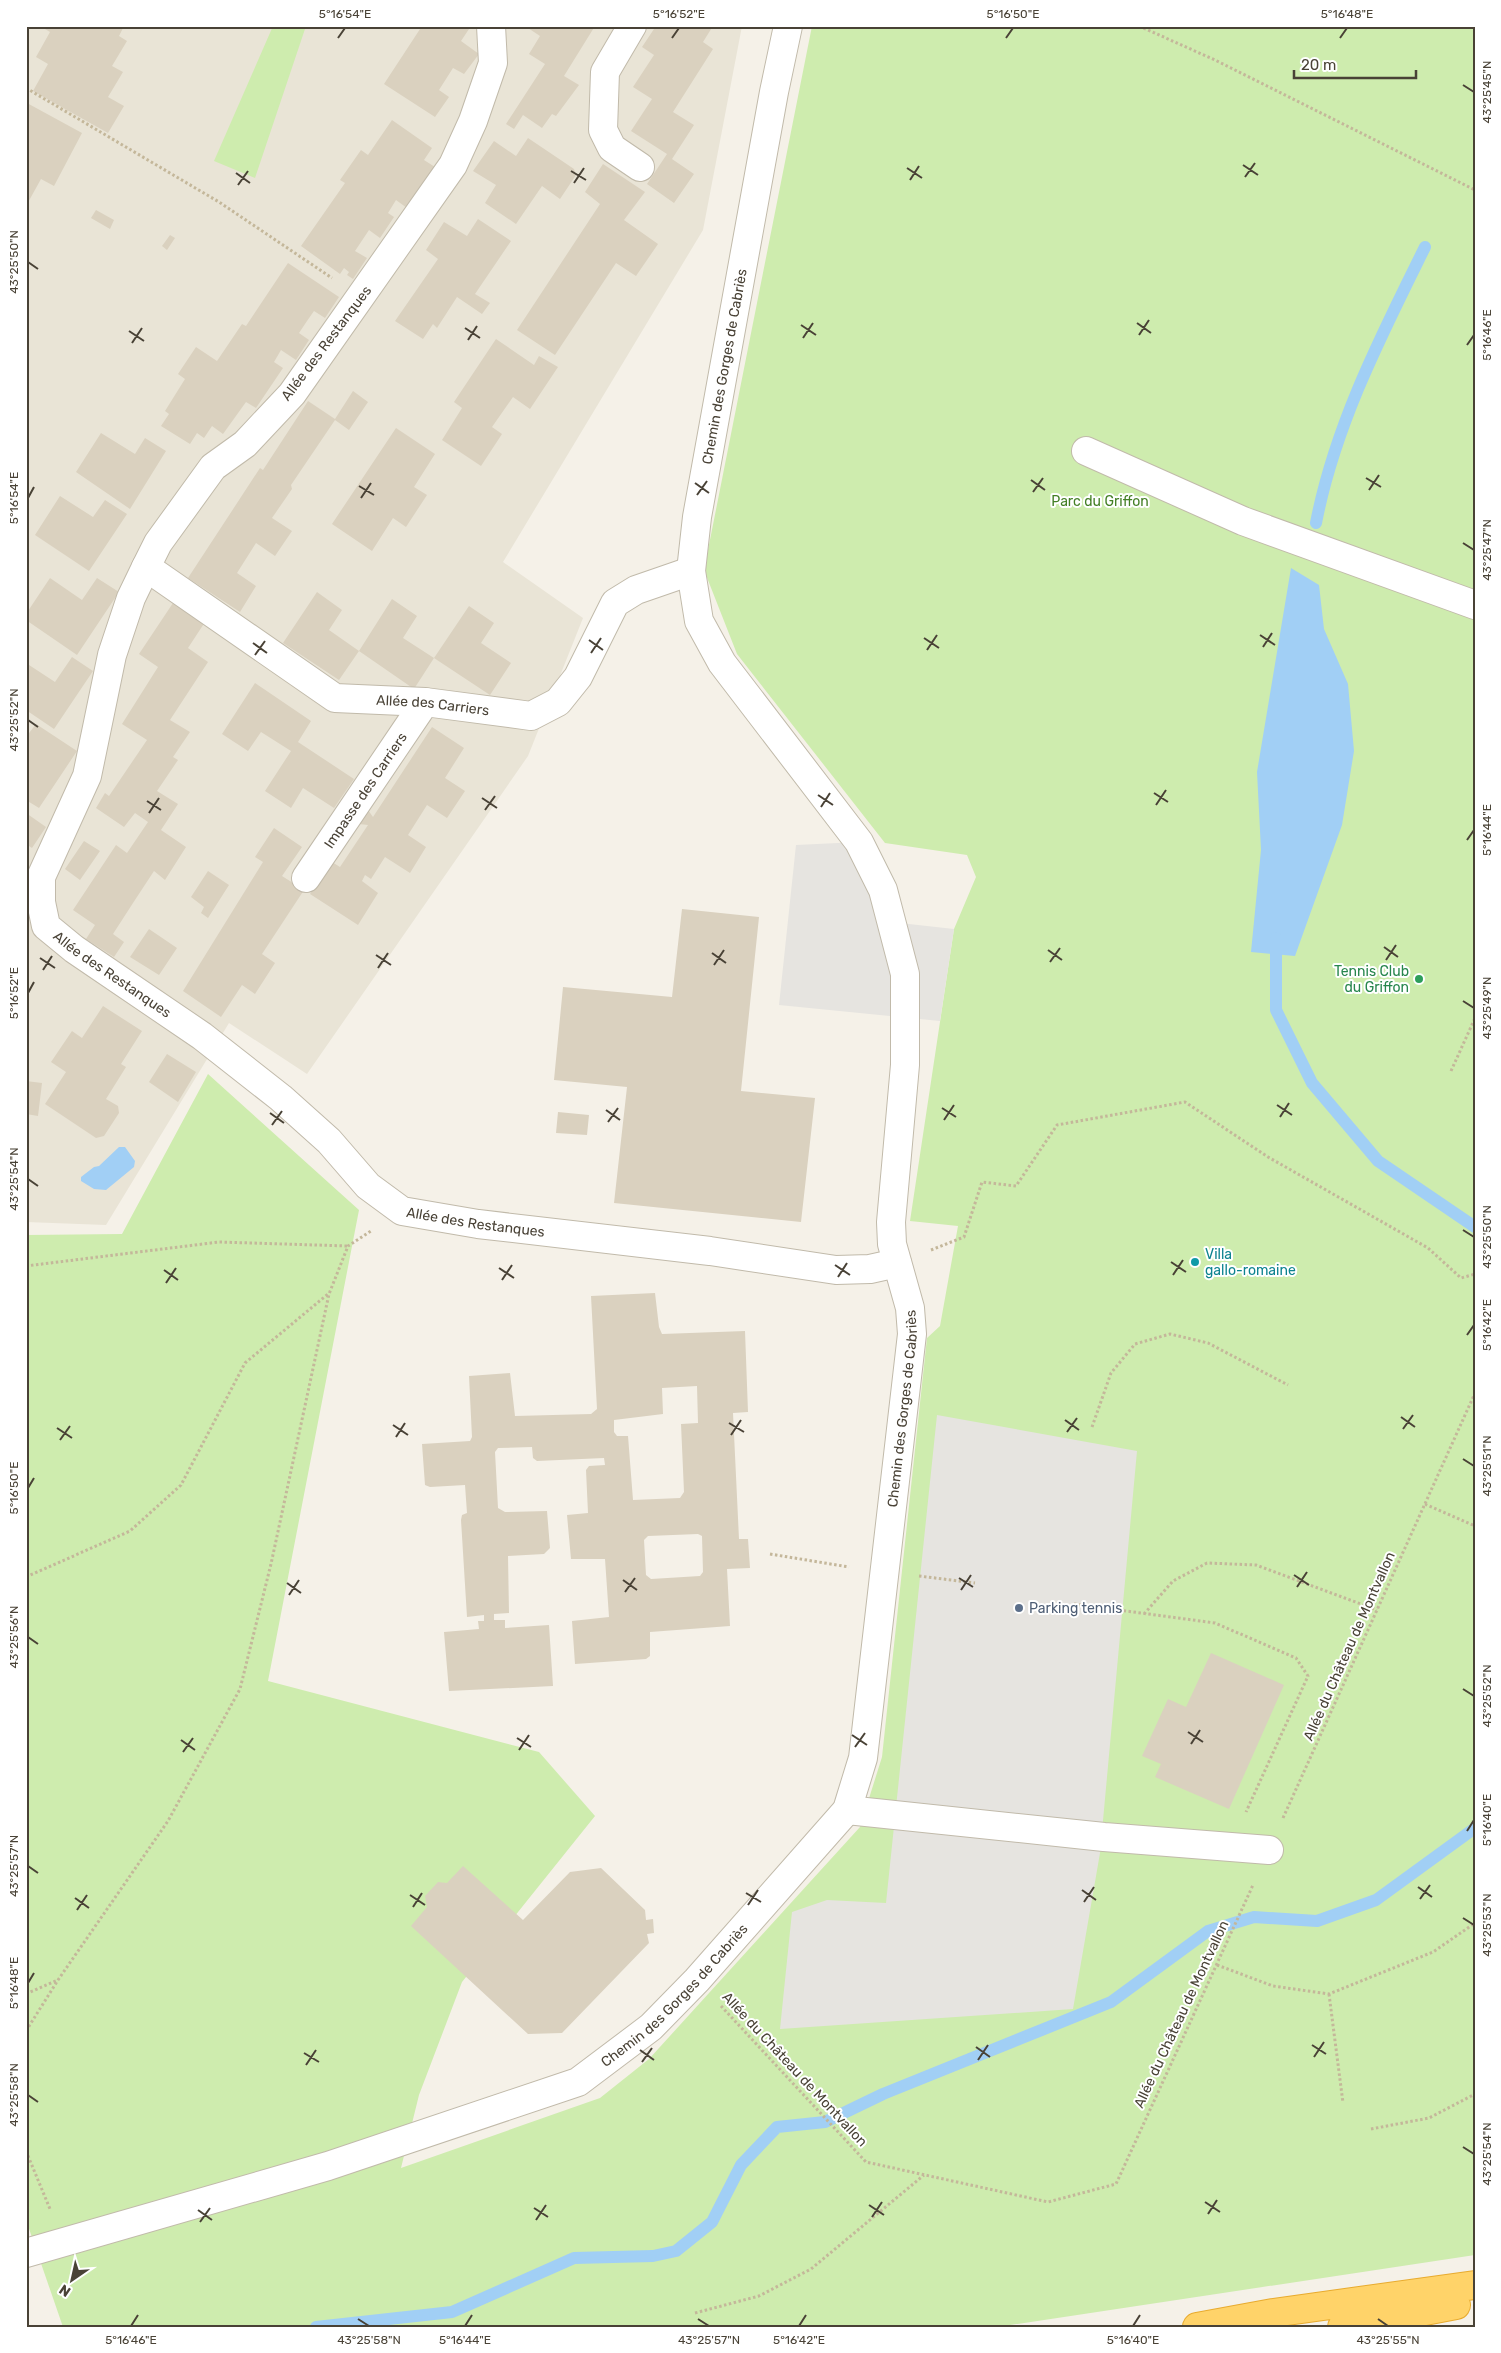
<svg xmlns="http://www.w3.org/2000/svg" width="1501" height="2353" font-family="Rubik,sans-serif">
<rect width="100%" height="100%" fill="#f5f1e8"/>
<path fill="#e9e4d6" d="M 26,26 L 742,26 L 703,230 L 503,562 L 583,618 L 528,756 L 307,1074 L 229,1023 L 106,1225 L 26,1222 Z"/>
<path fill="#ceecae" d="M 273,26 L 306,26 L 255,178 L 214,161 Z
M 812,26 L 1475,26 L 1475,2255 L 997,2327 L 63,2327 L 26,2220 L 26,1235 L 122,1234 L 208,1074 L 359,1210 L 268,1681 L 539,1752 L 595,1816 L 462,1982 L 419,2095 L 401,2168 L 600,2098 L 649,2059 L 860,1827 L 882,1757 L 927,1338 L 940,1326 L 958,1226 L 910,1221 L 954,929 L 976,877 L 967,855 L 885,843 L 737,654 L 704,570 Z"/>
<path fill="#e6e4e0" d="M 859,842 L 891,922 L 954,929 L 940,1021 L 779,1005 L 796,845 Z
M 937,1415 L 1137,1451 L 1100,1853 L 1073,2009 L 780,2029 L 792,1912 L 827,1900 L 886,1903 Z"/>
<path fill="#a1cff5" d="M 1291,568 L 1319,585 L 1324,629 L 1348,684 L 1354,751 L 1342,825 L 1295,956 L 1251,952 L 1261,850 L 1257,772 Z
M 119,1147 L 125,1147 L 135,1161 L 134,1167 L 106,1190 L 94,1189 L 81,1181 L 81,1177 L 94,1167 L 99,1166 Z"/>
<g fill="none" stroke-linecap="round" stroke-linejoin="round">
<path stroke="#a1cff5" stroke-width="12" d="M 1316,523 C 1335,425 1381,336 1425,247
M 1276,938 L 1276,1010 L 1312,1083 L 1378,1161 L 1475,1227
M 316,2327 L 452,2312 L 574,2258 L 653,2256 L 676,2251 L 712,2222 L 741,2165 L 777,2127 L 825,2122 L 883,2094 L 1111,2002 L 1208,1931 L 1254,1917 L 1317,1921 L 1376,1900 L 1475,1828"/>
</g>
<path fill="#dad1bf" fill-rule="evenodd" d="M 40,26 L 124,26 L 119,36 L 127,41 L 112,66 L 123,72 L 108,97 L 124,106 L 108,133 L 33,91 L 48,64 L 36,57 L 50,32 Z
M 422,26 L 471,26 L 461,41 L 479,54 L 464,74 L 453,68 L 439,90 L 449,97 L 435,117 L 384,84 Z
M 525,26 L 595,26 L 564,76 L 579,85 L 556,116 L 552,114 L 542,128 L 523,115 L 514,129 L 506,124 L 545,64 L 529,54 L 540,36 Z
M 656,26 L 713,26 L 703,42 L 713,49 L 673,112 L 694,125 L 672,159 L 694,174 L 674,203 L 647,184 L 667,154 L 631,131 L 652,99 L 633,87 L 654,55 L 642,47 Z
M 27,103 L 82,133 L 54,186 L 41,179 L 26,206 Z
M 392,120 L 432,148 L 424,160 L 435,167 L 407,208 L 396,200 L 388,213 L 394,217 L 380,238 L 369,230 L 355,251 L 367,258 L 353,279 L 347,275 L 349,272 L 344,268 L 340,274 L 301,246 L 345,183 L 340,180 L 361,150 L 368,155 Z
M 528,138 L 574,169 L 576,175 L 560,199 L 542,186 L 516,224 L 485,203 L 496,185 L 473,171 L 494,141 L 516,156 Z
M 603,164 L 645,192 L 624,220 L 658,244 L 636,276 L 616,263 L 555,355 L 517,330 L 600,204 L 585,192 Z
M 96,210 L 114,220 L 110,229 L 91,218 Z
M 478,219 L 511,241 L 475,294 L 490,303 L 482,314 L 457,297 L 437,328 L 433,324 L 423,339 L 395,321 L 438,259 L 426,250 L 444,222 L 467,236 Z
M 170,235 L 175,238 L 167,250 L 162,246 Z
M 288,263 L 339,297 L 325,318 L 314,311 L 307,321 L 299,333 L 309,340 L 296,360 L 281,350 L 274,362 L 283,368 L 256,408 L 246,402 L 223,434 L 212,426 L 204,438 L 197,433 L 190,444 L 161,426 L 169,414 L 165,411 L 185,379 L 178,374 L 196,347 L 217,361 L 242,324 L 246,326 Z
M 496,339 L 534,365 L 539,356 L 558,367 L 530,409 L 513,397 L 492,427 L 502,434 L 481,466 L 442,440 L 462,408 L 454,402 Z
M 353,391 L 368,402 L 349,430 L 335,420 L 291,485 L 292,489 L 272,518 L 292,531 L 275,556 L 256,543 L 237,573 L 256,586 L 240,612 L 188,578 L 260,468 L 263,470 L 308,401 L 335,419 Z
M 396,428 L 435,454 L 414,487 L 427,495 L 406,527 L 393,518 L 372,551 L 332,524 Z
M 101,433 L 135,454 L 145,438 L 166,451 L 130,509 L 76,472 Z
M 60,496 L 93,517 L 105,500 L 127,514 L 89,571 L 35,535 Z
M 50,578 L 82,600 L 97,578 L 119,592 L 77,655 L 26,620 L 26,614 Z
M 317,592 L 342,610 L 329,630 L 359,651 L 339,680 L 283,643 Z
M 177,597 L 207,619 L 188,648 L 208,662 L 170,720 L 190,732 L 173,757 L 178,760 L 157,791 L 178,804 L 161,830 L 186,847 L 165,880 L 154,871 L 133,903 L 113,934 L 124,942 L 114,957 L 86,939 L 95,925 L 73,910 L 116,845 L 127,853 L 148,822 L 135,813 L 124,827 L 96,808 L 105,793 L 109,796 L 147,740 L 122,724 L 158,667 L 139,654 Z
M 392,599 L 417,616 L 403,638 L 434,658 L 414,689 L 359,651 Z
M 469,606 L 494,623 L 481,643 L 511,663 L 490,695 L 434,658 Z
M 72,657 L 93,671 L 54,729 L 26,710 L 26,663 L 55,682 Z
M 255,683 L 311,721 L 298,742 L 354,779 L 334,808 L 303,788 L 291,808 L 265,791 L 291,751 L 261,732 L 248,751 L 222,734 Z
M 36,724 L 77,751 L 39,808 L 26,800 L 26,737 Z
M 432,727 L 464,748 L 445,778 L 465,791 L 447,818 L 427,805 L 408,835 L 426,847 L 410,873 L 385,857 L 371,879 L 365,875 L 362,881 L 378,893 L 358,925 L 310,894 L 332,862 L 340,867 L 368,825 L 359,824 L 368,810 L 373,817 Z
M 26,813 L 46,827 L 32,848 L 26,844 Z
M 274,828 L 302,847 L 282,876 L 304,890 L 262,954 L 275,963 L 255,994 L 242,985 L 221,1017 L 183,991 L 263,862 L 255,857 Z
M 84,841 L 100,851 L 80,880 L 65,869 Z
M 208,871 L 229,885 L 208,918 L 201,913 L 204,907 L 191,897 Z
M 682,909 L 759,917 L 741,1091 L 815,1098 L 801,1222 L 614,1203 L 627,1087 L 554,1080 L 563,987 L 672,997 Z
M 149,929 L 177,948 L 159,975 L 130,957 Z
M 103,1006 L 142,1031 L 121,1064 L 126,1067 L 106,1099 L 118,1106 L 119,1113 L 104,1136 L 96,1138 L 45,1104 L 66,1072 L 51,1062 L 72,1031 L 82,1038 Z
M 167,1054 L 196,1072 L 178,1102 L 149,1082 Z
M 26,1081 L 42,1083 L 38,1116 L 26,1114 Z
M 558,1112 L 589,1115 L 587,1135 L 556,1133 Z
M 655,1293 L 659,1327 L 662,1334 L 745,1331 L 748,1412 L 733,1413 L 739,1539 L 748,1539 L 750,1568 L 727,1569 L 730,1626 L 650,1632 L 650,1656 L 646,1659 L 575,1664 L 572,1621 L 609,1617 L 605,1559 L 571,1559 L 567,1515 L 588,1513 L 586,1470 L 589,1466 L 605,1465 L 604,1458 L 537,1461 L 533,1458 L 532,1447 L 498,1448 L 495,1452 L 498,1508 L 505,1512 L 547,1511 L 550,1548 L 544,1554 L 508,1556 L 509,1613 L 494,1614 L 494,1620 L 505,1620 L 505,1628 L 549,1625 L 553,1686 L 449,1691 L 444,1632 L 479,1629 L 478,1621 L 484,1621 L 484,1615 L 467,1617 L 461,1520 L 462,1515 L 467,1513 L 465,1485 L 430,1487 L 425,1485 L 422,1444 L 470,1441 L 472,1437 L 469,1376 L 510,1373 L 515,1416 L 591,1414 L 597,1409 L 591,1296 ZM 697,1386 L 698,1423 L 681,1424 L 684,1492 L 680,1498 L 633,1500 L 628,1436 L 617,1436 L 614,1432 L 614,1420 L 663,1414 L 662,1388 ZM 698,1534 L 702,1536 L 703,1572 L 700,1576 L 651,1579 L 646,1575 L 644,1540 L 648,1536 Z
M 1211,1653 L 1284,1685 L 1229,1809 L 1155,1777 L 1161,1764 L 1142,1756 L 1168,1699 L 1186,1707 Z
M 463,1866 L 523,1920 L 570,1872 L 601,1868 L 645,1910 L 646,1920 L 653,1919 L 654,1933 L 647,1934 L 649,1943 L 562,2033 L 528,2034 L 411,1926 L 427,1907 L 425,1896 L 438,1882 L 447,1883 Z"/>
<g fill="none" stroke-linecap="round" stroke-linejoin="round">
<defs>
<g id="minor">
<path id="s1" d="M 491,26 L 493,63 L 473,121 L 453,165 L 292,394 L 245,444 L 213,467 L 158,543 L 146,567 L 131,598 L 112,655 L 87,776 L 41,877 L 41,902 L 46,926 L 74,949 L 202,1036 L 281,1098 L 329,1141 L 368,1186 L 402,1211 L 478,1224 L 710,1251 L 836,1270 L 870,1269 L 897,1263"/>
<path d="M 632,26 L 605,72 L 603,130 L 612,148 L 640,167"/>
<path d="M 1086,451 L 1243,521 L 1475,605"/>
<path id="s2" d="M 146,567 L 335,698 L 425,702 L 531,716 L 558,702 L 578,677 L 615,603 L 636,590 L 691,571"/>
<path id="s3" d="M 306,878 L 425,702"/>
<path d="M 847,1810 L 1104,1837 L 1269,1850"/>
<path id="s4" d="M 26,2253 L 328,2166 L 578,2082 L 651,2027 L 697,1980 L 847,1810 L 863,1758 L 912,1334 L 910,1308 L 892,1244 L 891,1222 L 905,1065 L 905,974 L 883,890 L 859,842 L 722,663 L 699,621 L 691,571 L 697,517 L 774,92 L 788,26"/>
</g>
<path id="highway" d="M 1197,2327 L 1273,2313 L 1475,2285
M 1342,2327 L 1456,2305"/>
</defs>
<use href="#minor" stroke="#c1baaa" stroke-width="30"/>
<use href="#highway" stroke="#e8ab2f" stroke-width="30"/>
<path stroke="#c4b79a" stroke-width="3" stroke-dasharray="2.5 2.5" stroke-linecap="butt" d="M 1139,26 L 1215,60 L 1475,190
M 26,88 L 219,202 L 332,278
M 1451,1071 L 1475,1018
M 931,1250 L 964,1237 L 982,1182 L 1016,1186 L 1057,1125 L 1185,1102 L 1268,1157 L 1428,1248 L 1461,1278 L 1475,1274
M 26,1266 L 219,1242 L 348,1246
M 1092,1427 L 1111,1373 L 1135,1344 L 1170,1334 L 1208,1343 L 1288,1385
M 1425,1504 L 1475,1526
M 770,1554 L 849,1567
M 919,1576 L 975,1583
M 26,1577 L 130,1531 L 181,1485 L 245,1363 L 328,1294
M 1074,1604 L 1215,1623 L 1296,1658 L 1308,1676 L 1246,1812
M 1144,1614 L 1173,1581 L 1207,1563 L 1256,1565 L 1377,1610
M 1283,1818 L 1475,1393
M 1217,1965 L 1273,1986 L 1329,1994 L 1433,1952 L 1475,1923
M 26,1994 L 58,1980
M 1329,1994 L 1343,2103
M 721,2006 L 866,2162 L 1048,2202 L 1116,2184 L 1253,1885
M 26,2031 L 58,1980 L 168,1821 L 240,1689 L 271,1564 L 329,1294 L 348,1246 L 371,1231
M 1371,2129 L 1429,2118 L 1475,2094
M 26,2151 L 50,2209
M 695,2313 L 759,2296 L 811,2269 L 924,2175"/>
<use href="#minor" stroke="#fff" stroke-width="28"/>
<use href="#highway" stroke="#ffd369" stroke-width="28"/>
</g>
<path fill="none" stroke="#494236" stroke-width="2" d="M 338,38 L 345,28M 672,38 L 679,28M 1006,38 L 1013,28M 1340,38 L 1347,28M 1463,85 L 1474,92M 1243,165 L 1258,175M 907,168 L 922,178M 571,171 L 586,180M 236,173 L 250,183M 1245,177 L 1255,163M 910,180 L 919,166M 574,183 L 584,168M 238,185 L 248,171M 28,262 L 38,269M 1137,323 L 1151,333M 801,325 L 816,335M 465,328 L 480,338M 129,331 L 144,341M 1139,335 L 1149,320M 803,338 L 813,323M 468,340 L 477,326M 132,343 L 142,328M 1467,345 L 1474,335M 1366,478 L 1381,487M 1031,480 L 1045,490M 695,483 L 709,493M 359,486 L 374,495M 1369,490 L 1379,475M 1033,492 L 1043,478M 697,495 L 707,481M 28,498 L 34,487M 361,498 L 371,483M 1463,543 L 1474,550M 1260,635 L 1275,645M 924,638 L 939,648M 589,640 L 603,650M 253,643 L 267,653M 1263,647 L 1272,633M 927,650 L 937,635M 591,653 L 601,638M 255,655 L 265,641M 28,720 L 38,727M 1154,793 L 1168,802M 818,795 L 833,805M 482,798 L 497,808M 147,801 L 161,810M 1156,805 L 1166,790M 821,807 L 830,793M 485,810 L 495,796M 149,813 L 159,798M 1467,840 L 1474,830M 1384,947 L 1398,957M 1048,950 L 1062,960M 712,953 L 726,963M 376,955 L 391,965M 40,958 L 55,968M 1386,960 L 1396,945M 1050,962 L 1060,948M 714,965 L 724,950M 378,968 L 388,953M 43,970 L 52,956M 28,993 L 34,982M 1463,1001 L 1474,1008M 1277,1105 L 1292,1115M 942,1108 L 956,1117M 606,1110 L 620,1120M 270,1113 L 284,1123M 1280,1117 L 1289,1103M 944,1120 L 954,1105M 608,1122 L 618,1108M 272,1125 L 282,1111M 28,1179 L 38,1186M 1463,1230 L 1474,1237M 1171,1262 L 1186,1272M 835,1265 L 850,1275M 499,1268 L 514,1278M 164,1270 L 178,1280M 1173,1275 L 1183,1260M 838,1277 L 847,1263M 502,1280 L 512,1265M 166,1283 L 176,1268M 1467,1335 L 1474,1325M 1401,1417 L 1415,1427M 1065,1420 L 1079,1430M 729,1423 L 744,1432M 393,1425 L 408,1435M 57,1428 L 72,1438M 1403,1429 L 1413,1415M 1067,1432 L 1077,1418M 731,1435 L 741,1420M 396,1437 L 405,1423M 60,1440 L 70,1426M 1463,1459 L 1474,1466M 28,1488 L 34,1478M 1294,1575 L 1309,1585M 959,1578 L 973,1587M 623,1580 L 637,1590M 287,1583 L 301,1593M 1297,1587 L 1307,1572M 961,1590 L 971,1575M 625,1592 L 635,1578M 289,1595 L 299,1580M 28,1637 L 38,1644M 1463,1689 L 1474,1696M 1188,1732 L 1203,1742M 852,1735 L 867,1745M 517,1738 L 531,1747M 181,1740 L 195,1750M 1191,1744 L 1200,1730M 855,1747 L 865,1733M 519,1750 L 529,1735M 183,1752 L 193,1738M 1467,1831 L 1474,1820M 28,1866 L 38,1873M 1418,1887 L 1432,1897M 1082,1890 L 1096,1900M 746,1893 L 761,1902M 410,1895 L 425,1905M 75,1898 L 89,1908M 1420,1899 L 1430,1885M 1084,1902 L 1094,1887M 748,1905 L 758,1890M 413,1907 L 422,1893M 77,1910 L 87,1895M 1463,1918 L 1474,1925M 28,1983 L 34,1973M 1312,2045 L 1326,2054M 976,2047 L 990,2057M 640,2050 L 654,2060M 304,2053 L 319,2062M 1314,2057 L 1324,2042M 978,2060 L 988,2045M 642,2062 L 652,2048M 306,2065 L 316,2050M 28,2095 L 38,2102M 1463,2147 L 1474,2154M 1205,2202 L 1220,2212M 869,2205 L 884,2215M 534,2208 L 548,2217M 198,2210 L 212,2220M 1208,2214 L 1217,2200M 872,2217 L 882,2202M 536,2220 L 546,2205M 200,2222 L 210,2208M 358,2319 L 369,2326M 698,2319 L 709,2326M 1378,2319 L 1388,2326M 131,2326 L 138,2315M 465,2326 L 472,2315M 799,2326 L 806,2315M 1133,2326 L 1140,2315"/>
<circle fill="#2e9e5b" stroke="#fff" stroke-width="2" cx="1419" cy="979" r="5"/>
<circle fill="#0f9aa8" stroke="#fff" stroke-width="2" cx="1195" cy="1262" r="5"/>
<circle fill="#5c6f8a" stroke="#fff" stroke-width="2" cx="1019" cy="1608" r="5"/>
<g text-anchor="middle" stroke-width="4" stroke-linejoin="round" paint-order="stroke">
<g font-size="14" fill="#494236" stroke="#fff">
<text transform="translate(326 343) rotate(-53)" y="5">Allée des Restanques</text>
<text dy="5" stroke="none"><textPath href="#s4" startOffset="2478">Chemin des Gorges de Cabriès</textPath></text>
<text dy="5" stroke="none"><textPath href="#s2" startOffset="328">Allée des Carriers</textPath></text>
<text dy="5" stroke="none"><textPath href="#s3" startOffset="106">Impasse des Carriers</textPath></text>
<text dy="5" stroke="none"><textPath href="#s1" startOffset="1116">Allée des Restanques</textPath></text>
<text dy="5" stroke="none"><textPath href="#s1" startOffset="1566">Allée des Restanques</textPath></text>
<text dy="5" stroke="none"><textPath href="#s4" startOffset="1368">Chemin des Gorges de Cabriès</textPath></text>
<text transform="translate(1349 1646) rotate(-66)" y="5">Allée du Château de Montvallon</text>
<text dy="5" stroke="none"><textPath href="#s4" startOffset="708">Chemin des Gorges de Cabriès</textPath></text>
<text transform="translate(1181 2014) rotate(-65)" y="5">Allée du Château de Montvallon</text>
<text transform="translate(795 2069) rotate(47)" y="5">Allée du Château de Montvallon</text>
</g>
<g font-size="14" fill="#437f25" stroke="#fff">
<text x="1100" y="506">Parc du Griffon</text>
</g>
<g font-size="14" fill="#27864d" stroke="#fff" text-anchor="end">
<text x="1409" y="976">Tennis Club<tspan x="1409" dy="16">du Griffon</tspan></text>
</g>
<g font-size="14" fill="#0d838f" stroke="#fff" text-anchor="start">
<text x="1205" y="1259">Villa<tspan x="1205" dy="16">gallo-romaine</tspan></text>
</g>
<g font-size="14" fill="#4e5e75" stroke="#fff" text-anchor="start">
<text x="1029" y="1613">Parking tennis</text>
</g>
</g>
<rect width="1501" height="2353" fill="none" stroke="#ffffff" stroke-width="55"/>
<g transform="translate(72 2280) rotate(214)" stroke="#ffffff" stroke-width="4" paint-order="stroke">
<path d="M0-4L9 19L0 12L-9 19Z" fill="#494236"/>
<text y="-8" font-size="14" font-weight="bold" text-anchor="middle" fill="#494236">N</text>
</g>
<path d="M1294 70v8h122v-8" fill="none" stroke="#494236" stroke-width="2.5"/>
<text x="1301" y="70" font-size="15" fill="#494236" stroke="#ffffff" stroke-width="4" paint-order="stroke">20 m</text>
<rect x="28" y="28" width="1446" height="2298" fill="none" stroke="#494236" stroke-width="2"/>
<g font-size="12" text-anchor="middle" fill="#494236">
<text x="345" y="18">5°16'54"E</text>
<text x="679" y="18">5°16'52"E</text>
<text x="1013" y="18">5°16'50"E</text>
<text x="1347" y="18">5°16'48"E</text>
<text transform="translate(1487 92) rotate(-90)" y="4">43°25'45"N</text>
<text transform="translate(14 262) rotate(-90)" y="4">43°25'50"N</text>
<text transform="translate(1487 335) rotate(-90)" y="4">5°16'46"E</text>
<text transform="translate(14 498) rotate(-90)" y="4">5°16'54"E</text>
<text transform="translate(1487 550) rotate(-90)" y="4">43°25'47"N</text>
<text transform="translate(14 720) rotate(-90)" y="4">43°25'52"N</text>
<text transform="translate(1487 830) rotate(-90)" y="4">5°16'44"E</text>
<text transform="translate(14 993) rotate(-90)" y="4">5°16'52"E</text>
<text transform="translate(1487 1008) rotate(-90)" y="4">43°25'49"N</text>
<text transform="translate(14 1179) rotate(-90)" y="4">43°25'54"N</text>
<text transform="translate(1487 1237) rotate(-90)" y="4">43°25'50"N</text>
<text transform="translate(1487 1325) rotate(-90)" y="4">5°16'42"E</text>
<text transform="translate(1487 1466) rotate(-90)" y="4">43°25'51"N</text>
<text transform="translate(14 1488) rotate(-90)" y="4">5°16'50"E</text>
<text transform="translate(14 1637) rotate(-90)" y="4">43°25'56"N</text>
<text transform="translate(1487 1696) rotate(-90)" y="4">43°25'52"N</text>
<text transform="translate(1487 1820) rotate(-90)" y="4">5°16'40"E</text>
<text transform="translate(14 1866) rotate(-90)" y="4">43°25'57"N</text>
<text transform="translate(1487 1925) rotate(-90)" y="4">43°25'53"N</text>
<text transform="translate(14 1983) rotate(-90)" y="4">5°16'48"E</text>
<text transform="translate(14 2095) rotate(-90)" y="4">43°25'58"N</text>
<text transform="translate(1487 2154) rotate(-90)" y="4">43°25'54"N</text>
<text x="131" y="2344">5°16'46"E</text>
<text x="369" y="2344">43°25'58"N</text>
<text x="465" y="2344">5°16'44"E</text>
<text x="709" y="2344">43°25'57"N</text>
<text x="799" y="2344">5°16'42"E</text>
<text x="1133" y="2344">5°16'40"E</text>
<text x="1388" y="2344">43°25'55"N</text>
</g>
</svg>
